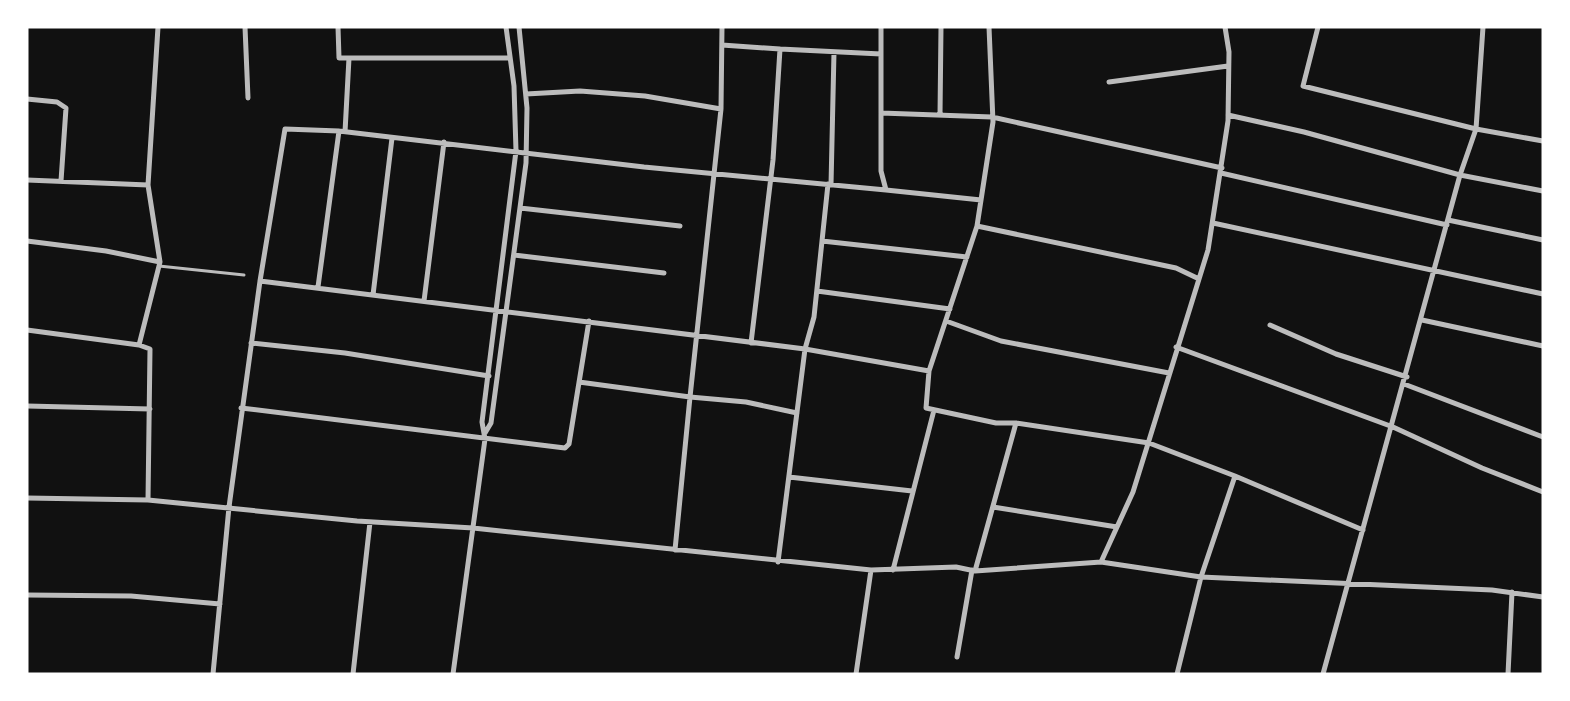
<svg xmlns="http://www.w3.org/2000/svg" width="1570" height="701" font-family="Arial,sans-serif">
<rect width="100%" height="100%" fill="#111"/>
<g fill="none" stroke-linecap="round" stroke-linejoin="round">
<path stroke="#bcbcbc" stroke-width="3" d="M 159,266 L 244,275"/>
<path stroke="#bcbcbc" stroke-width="5" d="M 245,27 L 248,98
M 338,27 L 339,58 L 510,58
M 1318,27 L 1303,86 L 1476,129 L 1460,175 L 1543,191
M 1483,27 L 1476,129 L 1543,141
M 722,45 L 780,49 L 773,160 L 751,343
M 780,49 L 881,54
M 1109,82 L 1228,66
M 526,94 L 580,91 L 645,96 L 721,109 L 722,27
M 27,99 L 57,102 L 66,108 L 61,181
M 721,109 L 690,397 L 746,402 L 797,413
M 881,113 L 992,117 L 1222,168
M 940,115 L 941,27
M 1228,115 L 1304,132 L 1460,175 L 1323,674
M 345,132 L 349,58
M 1221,173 L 1447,225
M 27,180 L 148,185
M 831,185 L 834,52
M 886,190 L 981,200
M 520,208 L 680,226
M 1448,220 L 1543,240
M 1213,223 L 1543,294
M 977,226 L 993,122 L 989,27
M 27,241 L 106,251 L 160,262
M 822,241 L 967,257
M 514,255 L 664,273
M 260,281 L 285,129 L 339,131 L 644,167 L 886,190 L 881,171 L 881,27
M 318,287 L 339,131
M 817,291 L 950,309
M 373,295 L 392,138
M 424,301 L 444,142
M 1422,320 L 1543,346
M 946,321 L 1001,341 L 1169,373
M 1270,325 L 1336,354 L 1407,377
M 27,330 L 139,345 L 160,262 L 148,185 L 158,27
M 251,343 L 345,353 L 489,376
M 139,345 L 150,349 L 148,500
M 1176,347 L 1393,427 L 1482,468 L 1543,492
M 929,371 L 926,408 L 996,423 L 1016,423 L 1149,443 L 1235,476 L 1201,577 L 1177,674
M 579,382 L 690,397 L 675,550
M 1404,384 L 1543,437
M 27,406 L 150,409
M 241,408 L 565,448 L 569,444 L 589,321
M 485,433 L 491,423 L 526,163 L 527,108 L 519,27
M 1235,476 L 1363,530
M 789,477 L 912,491
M 27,498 L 148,500 L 357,521 L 473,528 L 871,570 L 956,567 L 975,571 L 1101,562 L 1201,577 L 1492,590 L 1543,597
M 993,507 L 1117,527
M 778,562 L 805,349 L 814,317 L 828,184
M 1101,562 L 1133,492 L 1208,250 L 1228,121 L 1229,52 L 1225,27
M 893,570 L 934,410
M 975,571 L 1016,423
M 27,595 L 131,596 L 220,604
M 957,657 L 972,570
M 213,674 L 229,507 L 260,281 L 805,349 L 929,371 L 977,226 L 1176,268 L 1197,278
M 353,674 L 370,522
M 453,674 L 485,439 L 482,422 L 516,151 L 514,86 L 506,27
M 856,674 L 871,570
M 1508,674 L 1512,592"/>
</g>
<rect width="1570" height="701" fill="none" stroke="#ffffff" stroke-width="57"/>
</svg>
